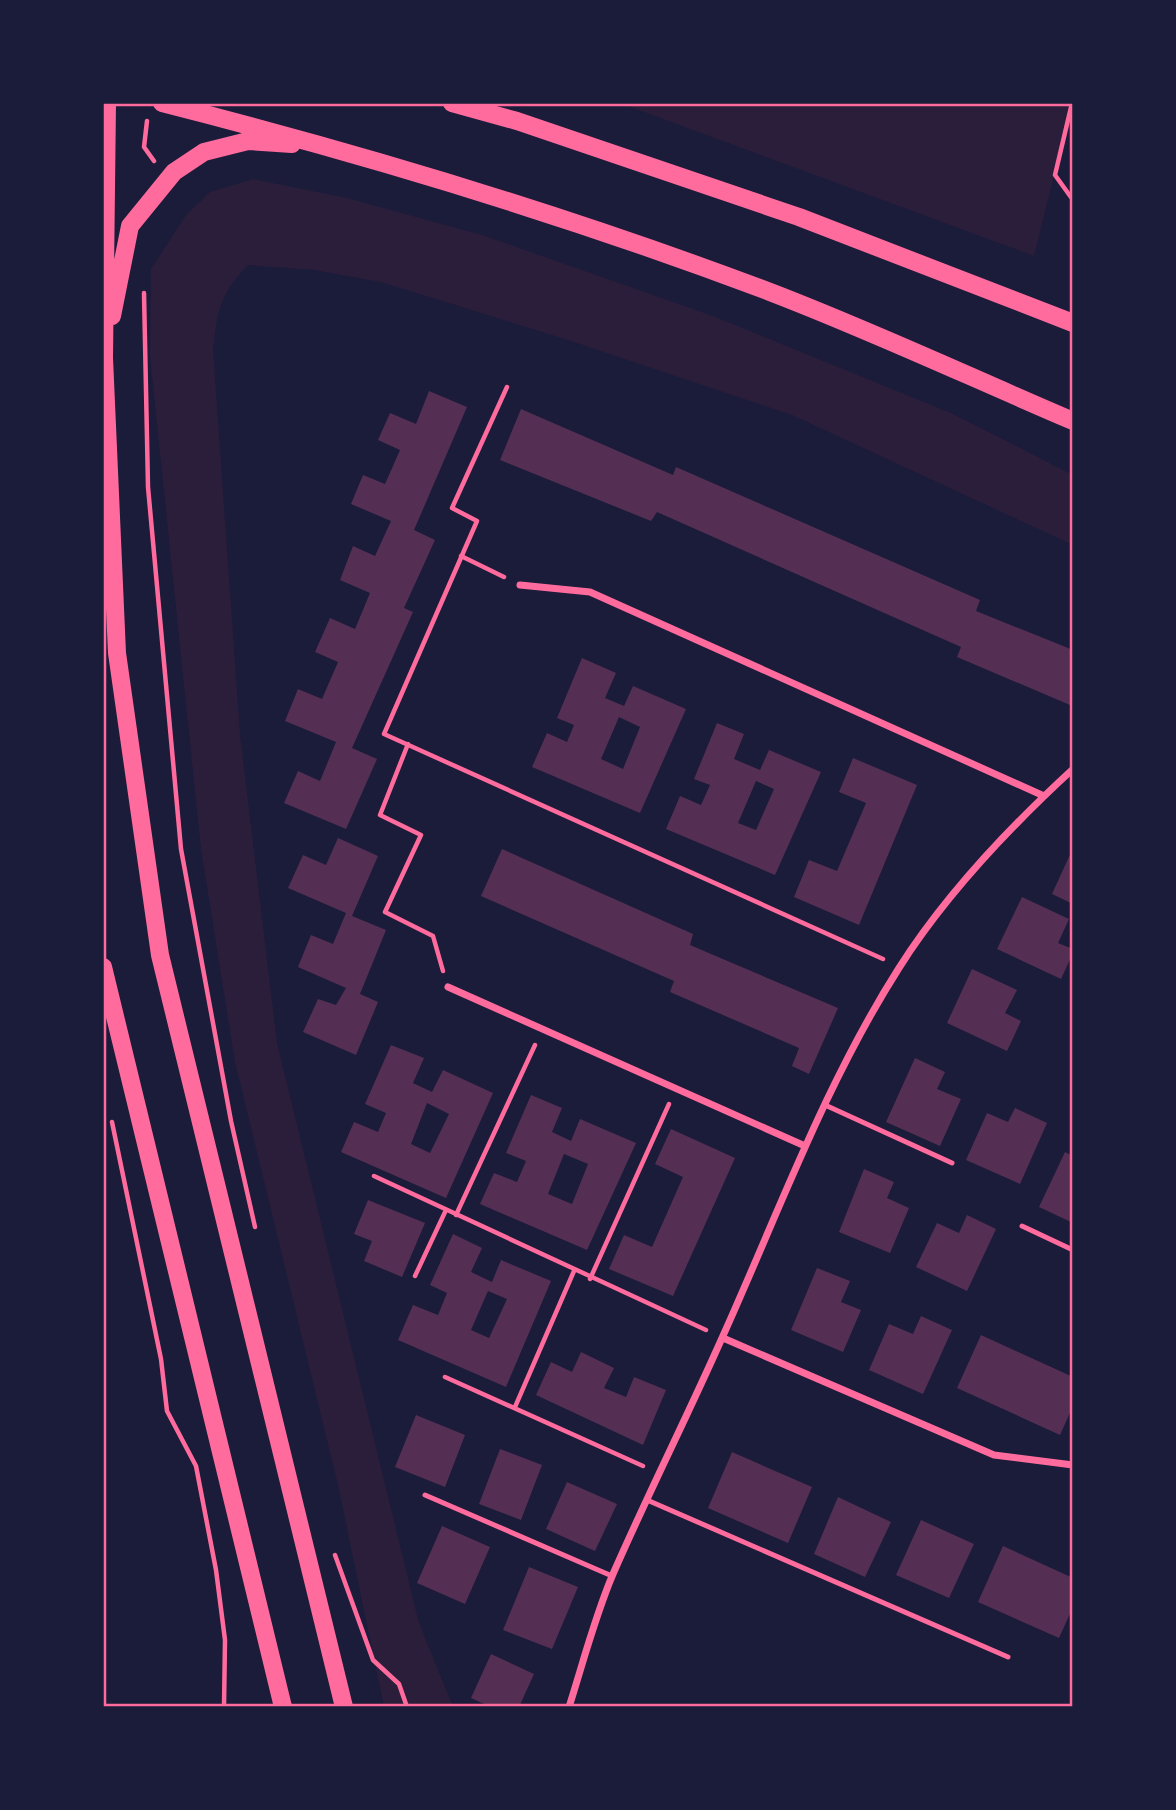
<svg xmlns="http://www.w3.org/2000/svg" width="1176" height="1810" font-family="'Public Sans',sans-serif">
<rect width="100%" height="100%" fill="#1b1b3a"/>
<path fill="#2a1e3b" d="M 620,103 L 1072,103 L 1034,256 Z
M 253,179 L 347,198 L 482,235 L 713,316 L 951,413 L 1073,475 L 1073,545 L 792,415 L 568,340 L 381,282 L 314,270 L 248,265 C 219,296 218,309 213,349 L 240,734 L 277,1043 L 419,1623 L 453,1707 L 384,1707 L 338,1485 L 235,1062 L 201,849 L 150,356 L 151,269 L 186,215 L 210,192 Z"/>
<path fill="#542f53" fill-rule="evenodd" d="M 429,391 L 467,407 L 414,530 L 435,540 L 404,608 L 413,612 L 352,748 L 377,759 L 346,829 L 284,803 L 298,771 L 320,781 L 336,742 L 285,721 L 298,689 L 322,699 L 338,662 L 315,652 L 330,618 L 355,629 L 370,593 L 340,580 L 353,546 L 375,556 L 391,521 L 351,504 L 363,475 L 385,484 L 400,450 L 378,440 L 390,413 L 416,424 Z
M 521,409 L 673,475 L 676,467 L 980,600 L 976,611 L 1073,650 L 1073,698 L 1070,705 L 957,657 L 961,647 L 657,512 L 651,521 L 500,460 Z
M 582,658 L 616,673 L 605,698 L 624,706 L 633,686 L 686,709 L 640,813 L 532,767 L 547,733 L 567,742 L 574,725 L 557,718 ZM 619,717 L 640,727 L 623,769 L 601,759 Z
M 717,723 L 744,734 L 734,759 L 760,770 L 769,750 L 821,772 L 775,875 L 666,829 L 680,796 L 701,805 L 710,785 L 694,779 ZM 756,781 L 774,789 L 756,830 L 738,823 Z
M 853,758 L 917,785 L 859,925 L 794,897 L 809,860 L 837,871 L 866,803 L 839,792 Z
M 338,838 L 378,856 L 352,916 L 386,930 L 360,994 L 378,1002 L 356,1055 L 303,1032 L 318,999 L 336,1005 L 346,988 L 298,967 L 311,935 L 333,944 L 346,913 L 288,888 L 303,855 L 326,865 Z
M 1073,848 L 1073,904 L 1052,894 Z
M 502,849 L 693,934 L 690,945 L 838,1008 L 809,1074 L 792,1066 L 799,1048 L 670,992 L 674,981 L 481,896 Z
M 1022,897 L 1069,919 L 1058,943 L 1073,949 L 1073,953 L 1061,979 L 997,949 Z
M 972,969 L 1017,990 L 1005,1013 L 1021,1021 L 1007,1051 L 947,1023 Z
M 391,1045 L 424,1058 L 413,1083 L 432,1092 L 443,1070 L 493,1093 L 446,1198 L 341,1152 L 354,1122 L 378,1132 L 386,1113 L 365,1104 ZM 427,1103 L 449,1114 L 430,1153 L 411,1144 Z
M 915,1058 L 945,1072 L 937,1089 L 961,1099 L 940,1146 L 886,1122 Z
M 531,1095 L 562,1108 L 552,1132 L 571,1141 L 580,1119 L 636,1143 L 587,1250 L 480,1204 L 494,1173 L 517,1182 L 526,1161 L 506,1153 ZM 564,1154 L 588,1164 L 572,1204 L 548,1194 Z
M 1015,1108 L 1047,1123 L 1020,1184 L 966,1160 L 987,1113 L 1008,1122 Z
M 671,1129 L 735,1158 L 673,1296 L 609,1269 L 624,1235 L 652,1247 L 683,1177 L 655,1164 Z
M 1065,1152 L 1073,1156 L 1073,1223 L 1039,1207 Z
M 864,1169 L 894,1182 L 887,1198 L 909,1208 L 890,1253 L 839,1232 Z
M 368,1200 L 425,1223 L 402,1277 L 364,1261 L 372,1241 L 354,1234 Z
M 967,1215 L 996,1229 L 967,1291 L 916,1267 L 937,1223 L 959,1233 Z
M 453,1234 L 482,1248 L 471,1272 L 492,1282 L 501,1260 L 551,1281 L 506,1387 L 398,1340 L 413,1305 L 438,1315 L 447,1293 L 430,1285 ZM 488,1291 L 507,1299 L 489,1338 L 471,1330 Z
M 817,1268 L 850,1281 L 841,1302 L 861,1310 L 843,1352 L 791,1330 Z
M 921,1316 L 952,1330 L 923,1394 L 869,1370 L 889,1324 L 913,1334 Z
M 981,1335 L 1073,1377 L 1073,1406 L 1060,1435 L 957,1388 Z
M 581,1352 L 614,1368 L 604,1388 L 626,1397 L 634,1377 L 666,1390 L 643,1445 L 536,1395 L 551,1362 L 572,1372 Z
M 416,1415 L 465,1435 L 445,1487 L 395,1467 Z
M 500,1449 L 542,1465 L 521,1520 L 479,1504 Z
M 732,1452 L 812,1487 L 788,1543 L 708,1508 Z
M 567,1482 L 617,1504 L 595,1551 L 546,1529 Z
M 838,1497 L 891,1522 L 865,1577 L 814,1554 Z
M 921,1520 L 974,1544 L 949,1598 L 896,1575 Z
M 442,1526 L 490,1547 L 465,1604 L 417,1583 Z
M 1003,1546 L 1073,1578 L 1073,1607 L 1059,1638 L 978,1602 Z
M 529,1567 L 578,1587 L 552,1649 L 503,1630 Z
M 491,1654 L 534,1674 L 519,1707 L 491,1707 L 471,1698 Z"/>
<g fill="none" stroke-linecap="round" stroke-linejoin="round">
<path stroke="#ff6b9d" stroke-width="4.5" d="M 905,103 L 923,103
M 1072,103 L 1055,175 L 1073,200
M 147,121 L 144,147 L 154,161
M 144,293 L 148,487 L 181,849 L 231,1121 L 255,1227
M 507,387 L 452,508 L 477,521 L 384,734 L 883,959
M 461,556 L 504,577
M 408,744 L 380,815 L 421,835 L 385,912 L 433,936 L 443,971
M 112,1122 L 161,1359 L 167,1411 L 196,1466 L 216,1570 L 225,1640 L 224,1707
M 374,1176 L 706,1330
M 456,1215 L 535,1045
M 415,1276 L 446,1210
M 590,1279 L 669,1104
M 445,1377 L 643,1466
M 515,1407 L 574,1271
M 335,1555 L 373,1660 L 399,1684 L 407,1707"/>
<path stroke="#ff6b9d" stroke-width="5" d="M 825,1105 L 952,1163
M 1022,1226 L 1073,1250
M 425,1495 L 612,1576
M 647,1500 L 1008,1657"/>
<path stroke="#ff6b9d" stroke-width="7" d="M 520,585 L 590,592 L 1044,796
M 448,987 L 805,1146
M 723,1338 L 994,1455 L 1073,1465
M 569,1707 C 583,1663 595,1616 613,1574 C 648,1494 687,1417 722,1338 C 778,1214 825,1084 899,968 C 944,897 1011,826 1073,769"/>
<path stroke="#ff6b9d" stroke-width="18" d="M 107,103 L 104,358 L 117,653 L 160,955 L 344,1707
M 162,103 C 367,155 572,217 770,292 C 872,331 972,378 1073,421
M 452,103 L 517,121 L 799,217 L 1073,323
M 112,316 L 130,226 L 174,172 L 204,152 L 248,141 L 292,144
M 103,967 L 283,1707"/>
</g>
<rect width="1176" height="1810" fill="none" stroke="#1b1b3a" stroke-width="210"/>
<rect x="105" y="105" width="966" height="1600" fill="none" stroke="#ff6b9d" stroke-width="2.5"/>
</svg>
